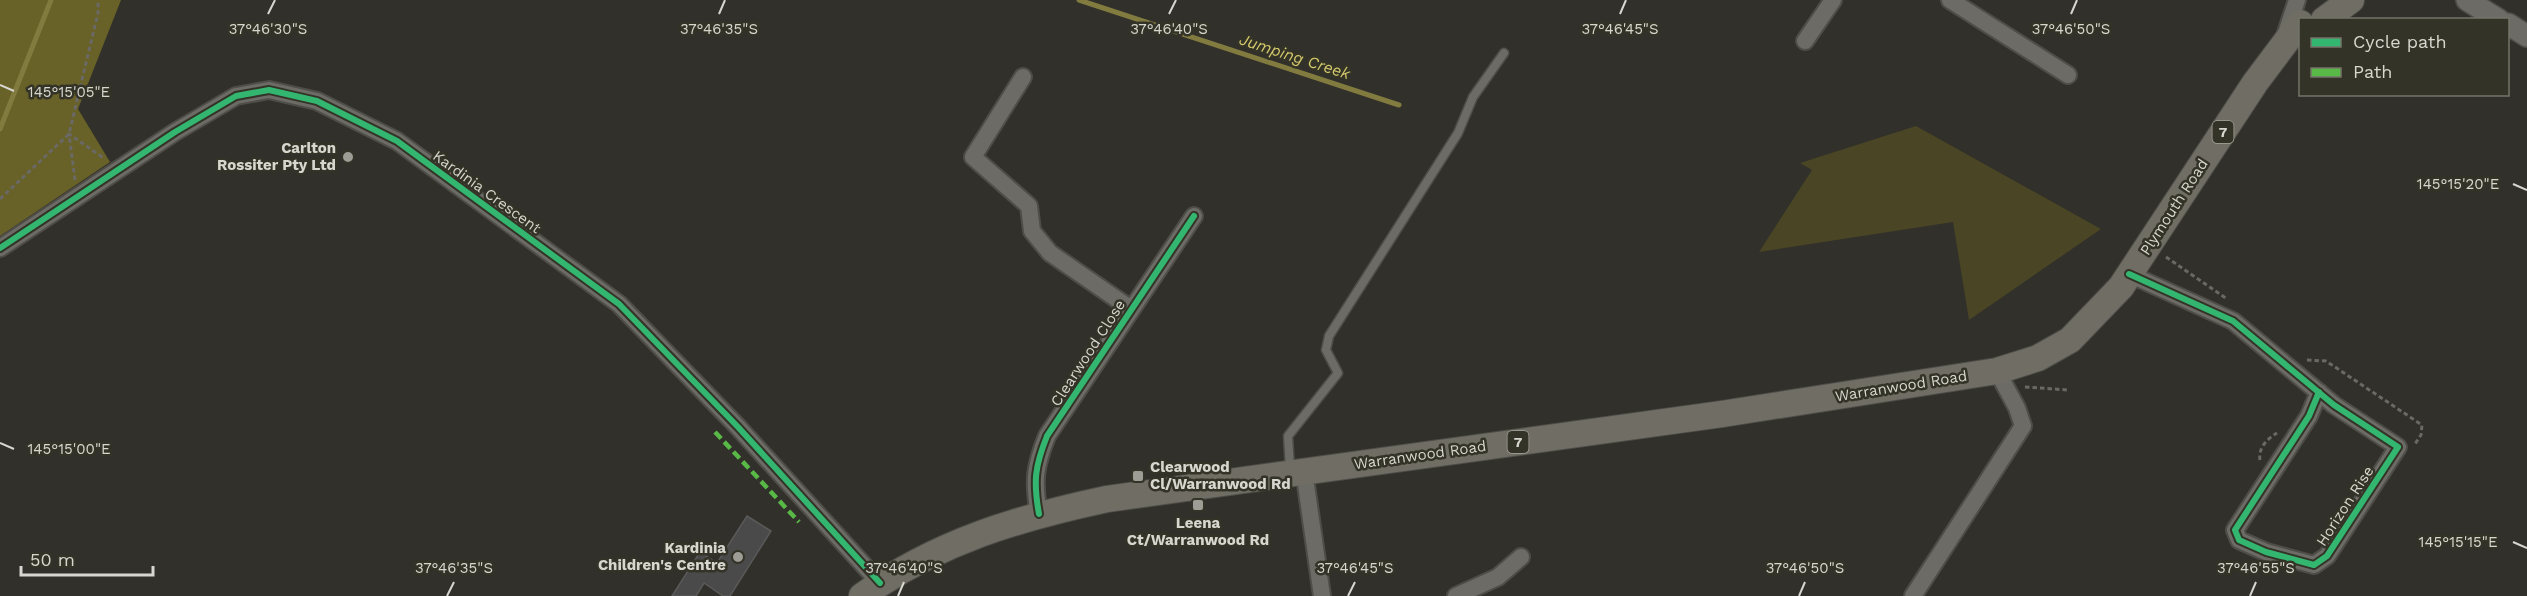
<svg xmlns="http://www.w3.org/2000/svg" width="2527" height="596" font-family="'Work Sans',sans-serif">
<rect width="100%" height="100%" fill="#31302a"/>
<path fill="#494525" d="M 1916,126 L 2101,229 L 1969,320 L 1953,222 L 1759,252 L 1812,170 L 1800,163 Z"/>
<path fill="#686128" d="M 0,0 L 121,0 L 78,109 L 110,162 L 0,236 Z"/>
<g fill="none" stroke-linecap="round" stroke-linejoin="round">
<path stroke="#827b40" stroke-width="5" d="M 1079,0 L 1399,105
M 0,129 L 51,0"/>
</g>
<path fill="#4a4a4a" stroke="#5a5a5a" stroke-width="1.5" d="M 747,516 L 771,531 L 730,596 L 723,596 L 704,583 L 696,596 L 672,596 L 700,552 L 717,563 Z"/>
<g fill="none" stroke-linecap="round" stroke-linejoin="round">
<defs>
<path id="service" d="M 1290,469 L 1288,436 L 1338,373 L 1326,350 L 1329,336 L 1458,133 L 1473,97 L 1504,53"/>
<path id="minor" d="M 1950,0 L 2068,75
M 2286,33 L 2297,0
M 1805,41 L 1833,0
M 1023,77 L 973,157 L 1029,206 L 1032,231 L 1050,253 L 1131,309
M 0,248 L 175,132 L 236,96 L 269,90 L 317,101 L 397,141 L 619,304 L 738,427 L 880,583
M 2129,274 L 2233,321 L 2334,405 L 2398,447 L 2327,556 L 2314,565 L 2266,552 L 2239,540 L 2235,530 L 2309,416 L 2319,392
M 1304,471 L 1322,596
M 1039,514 C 1033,481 1035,466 1047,436 L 1194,216
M 1456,596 L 1498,577 L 1521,557
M 1913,596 L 2023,426 L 2017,408 L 1997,371"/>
<path id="tertiary" d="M 2467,0 L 2499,20
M 2508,24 L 2527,36"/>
<path id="primary" d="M 2324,20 L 2351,0
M 862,596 C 937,542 1018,518 1107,499 L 1722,414 L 1997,371 L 2038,358 L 2070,340 L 2121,287 L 2255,83 L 2300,23"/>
</defs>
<use href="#service" stroke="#4e4d48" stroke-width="11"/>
<use href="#minor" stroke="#4e4d48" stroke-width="20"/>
<use href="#tertiary" stroke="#4e4d48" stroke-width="24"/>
<use href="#primary" stroke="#4e4d48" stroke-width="28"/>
<path stroke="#6a6965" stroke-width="3" stroke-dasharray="4.5 3" stroke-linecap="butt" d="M 75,180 L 69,134 L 105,159
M 0,199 L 69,134 L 98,13 L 98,0
M 2166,257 L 2227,299
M 2307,360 L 2326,361 L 2422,425 L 2421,435 L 2415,444
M 2025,387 L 2068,390
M 2260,460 C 2258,448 2267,439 2277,433"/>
<use href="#service" stroke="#6c6b66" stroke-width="8"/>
<use href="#minor" stroke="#6c6b66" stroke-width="16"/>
<use href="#tertiary" stroke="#6c6b66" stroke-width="21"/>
<use href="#primary" stroke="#6f6d64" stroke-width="26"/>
<path stroke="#58b947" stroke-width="4.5" stroke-dasharray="9 4.5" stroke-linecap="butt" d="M 715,432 L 799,522"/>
<defs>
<path id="cycleway" d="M 0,248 L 175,132 L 236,96 L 269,90 L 317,101 L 397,141 L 619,304 L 738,427 L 880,583
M 2129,274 L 2233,321 L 2334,405 L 2398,447 L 2327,556 L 2314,565 L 2266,552 L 2239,540 L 2235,530 L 2309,416 L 2319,392
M 1039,514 C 1033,481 1035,466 1047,436 L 1194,216"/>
</defs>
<use href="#cycleway" stroke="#343327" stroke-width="10"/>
<use href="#cycleway" stroke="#33b770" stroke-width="6"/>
</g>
<path fill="none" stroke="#d7d6cf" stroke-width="2" d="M 268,14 L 275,0M 719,14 L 725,0M 1169,14 L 1176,0M 1620,14 L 1626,0M 2071,14 L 2077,0M 0,85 L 14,91M 2513,184 L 2527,190M 0,443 L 14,449M 2513,542 L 2527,548M 447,596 L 454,582M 898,596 L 904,582M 1348,596 L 1355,582M 1799,596 L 1805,582M 2250,596 L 2256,582"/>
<g fill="#9d9c95" stroke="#343327" stroke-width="2">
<circle cx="348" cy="157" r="6"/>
<rect x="1132" y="470" width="12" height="12" rx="3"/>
<rect x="1192" y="499" width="12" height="12" rx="3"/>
<circle cx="738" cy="557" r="6"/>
</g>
<g text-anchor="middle" stroke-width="5" stroke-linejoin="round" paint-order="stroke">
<g fill="#343327" stroke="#a6a59d" stroke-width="1.5">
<rect x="2212.5" y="121" width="21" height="22" rx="4.5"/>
<rect x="1507.5" y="431" width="21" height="22" rx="4.5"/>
</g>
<g font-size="14" font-weight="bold" fill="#d7d6cf">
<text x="2223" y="137">7</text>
<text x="1518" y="447">7</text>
</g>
<g font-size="15" font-weight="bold" fill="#d7d6cf" stroke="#343327" text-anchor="end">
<text x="336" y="153">Carlton<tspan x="336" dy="17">Rossiter Pty Ltd</tspan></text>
<text x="1150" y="472" text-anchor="start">Clearwood<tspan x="1150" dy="17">Cl/Warranwood Rd</tspan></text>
<text x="1198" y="528" text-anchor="middle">Leena<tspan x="1198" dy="17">Ct/Warranwood Rd</tspan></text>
<text x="726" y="553">Kardinia<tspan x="726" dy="17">Children's Centre</tspan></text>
</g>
<g font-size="15" fill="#d7d6cf" stroke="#343327">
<text transform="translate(487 192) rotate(36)" y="5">Kardinia Crescent</text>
<text transform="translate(2174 207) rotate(-57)" y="5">Plymouth Road</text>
<text transform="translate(1088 353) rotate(-57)" y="5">Clearwood Close</text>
<text transform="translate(1901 386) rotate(-9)" y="5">Warranwood Road</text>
<text transform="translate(1420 455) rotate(-8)" y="5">Warranwood Road</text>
<text transform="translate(2345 506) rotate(-57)" y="5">Horizon Rise</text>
</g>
<g font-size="16" font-style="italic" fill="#d5ca6d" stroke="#343327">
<text transform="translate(1295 56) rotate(18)" y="6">Jumping Creek</text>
</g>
</g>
<g font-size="15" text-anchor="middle" fill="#d7d6cf" stroke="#343327" stroke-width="5" stroke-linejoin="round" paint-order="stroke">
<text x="268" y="34">37°46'30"S</text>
<text x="719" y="34">37°46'35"S</text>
<text x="1169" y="34">37°46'40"S</text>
<text x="1620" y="34">37°46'45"S</text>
<text x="2071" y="34">37°46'50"S</text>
<text x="69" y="97">145°15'05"E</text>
<text x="2458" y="189">145°15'20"E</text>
<text x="69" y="454">145°15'00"E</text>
<text x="2458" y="547">145°15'15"E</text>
<text x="454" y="573">37°46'35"S</text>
<text x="904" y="573">37°46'40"S</text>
<text x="1355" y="573">37°46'45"S</text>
<text x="1805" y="573">37°46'50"S</text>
<text x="2256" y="573">37°46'55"S</text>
</g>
<rect x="2299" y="18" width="210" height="78" fill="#343327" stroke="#75746a" stroke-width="1.5"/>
<rect x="2311" y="38" width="30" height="9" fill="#33b770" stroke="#75746a" stroke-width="1.5"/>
<text x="2353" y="48" font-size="18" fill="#d7d6cf">Cycle path</text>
<rect x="2311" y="68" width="30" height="9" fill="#58b947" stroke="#75746a" stroke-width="1.5"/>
<text x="2353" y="78" font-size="18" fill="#d7d6cf">Path</text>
<path d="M21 566v9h132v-9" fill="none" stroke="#d7d6cf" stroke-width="3"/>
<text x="30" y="566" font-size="18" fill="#d7d6cf" stroke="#343327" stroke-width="4.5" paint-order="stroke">50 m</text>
</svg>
